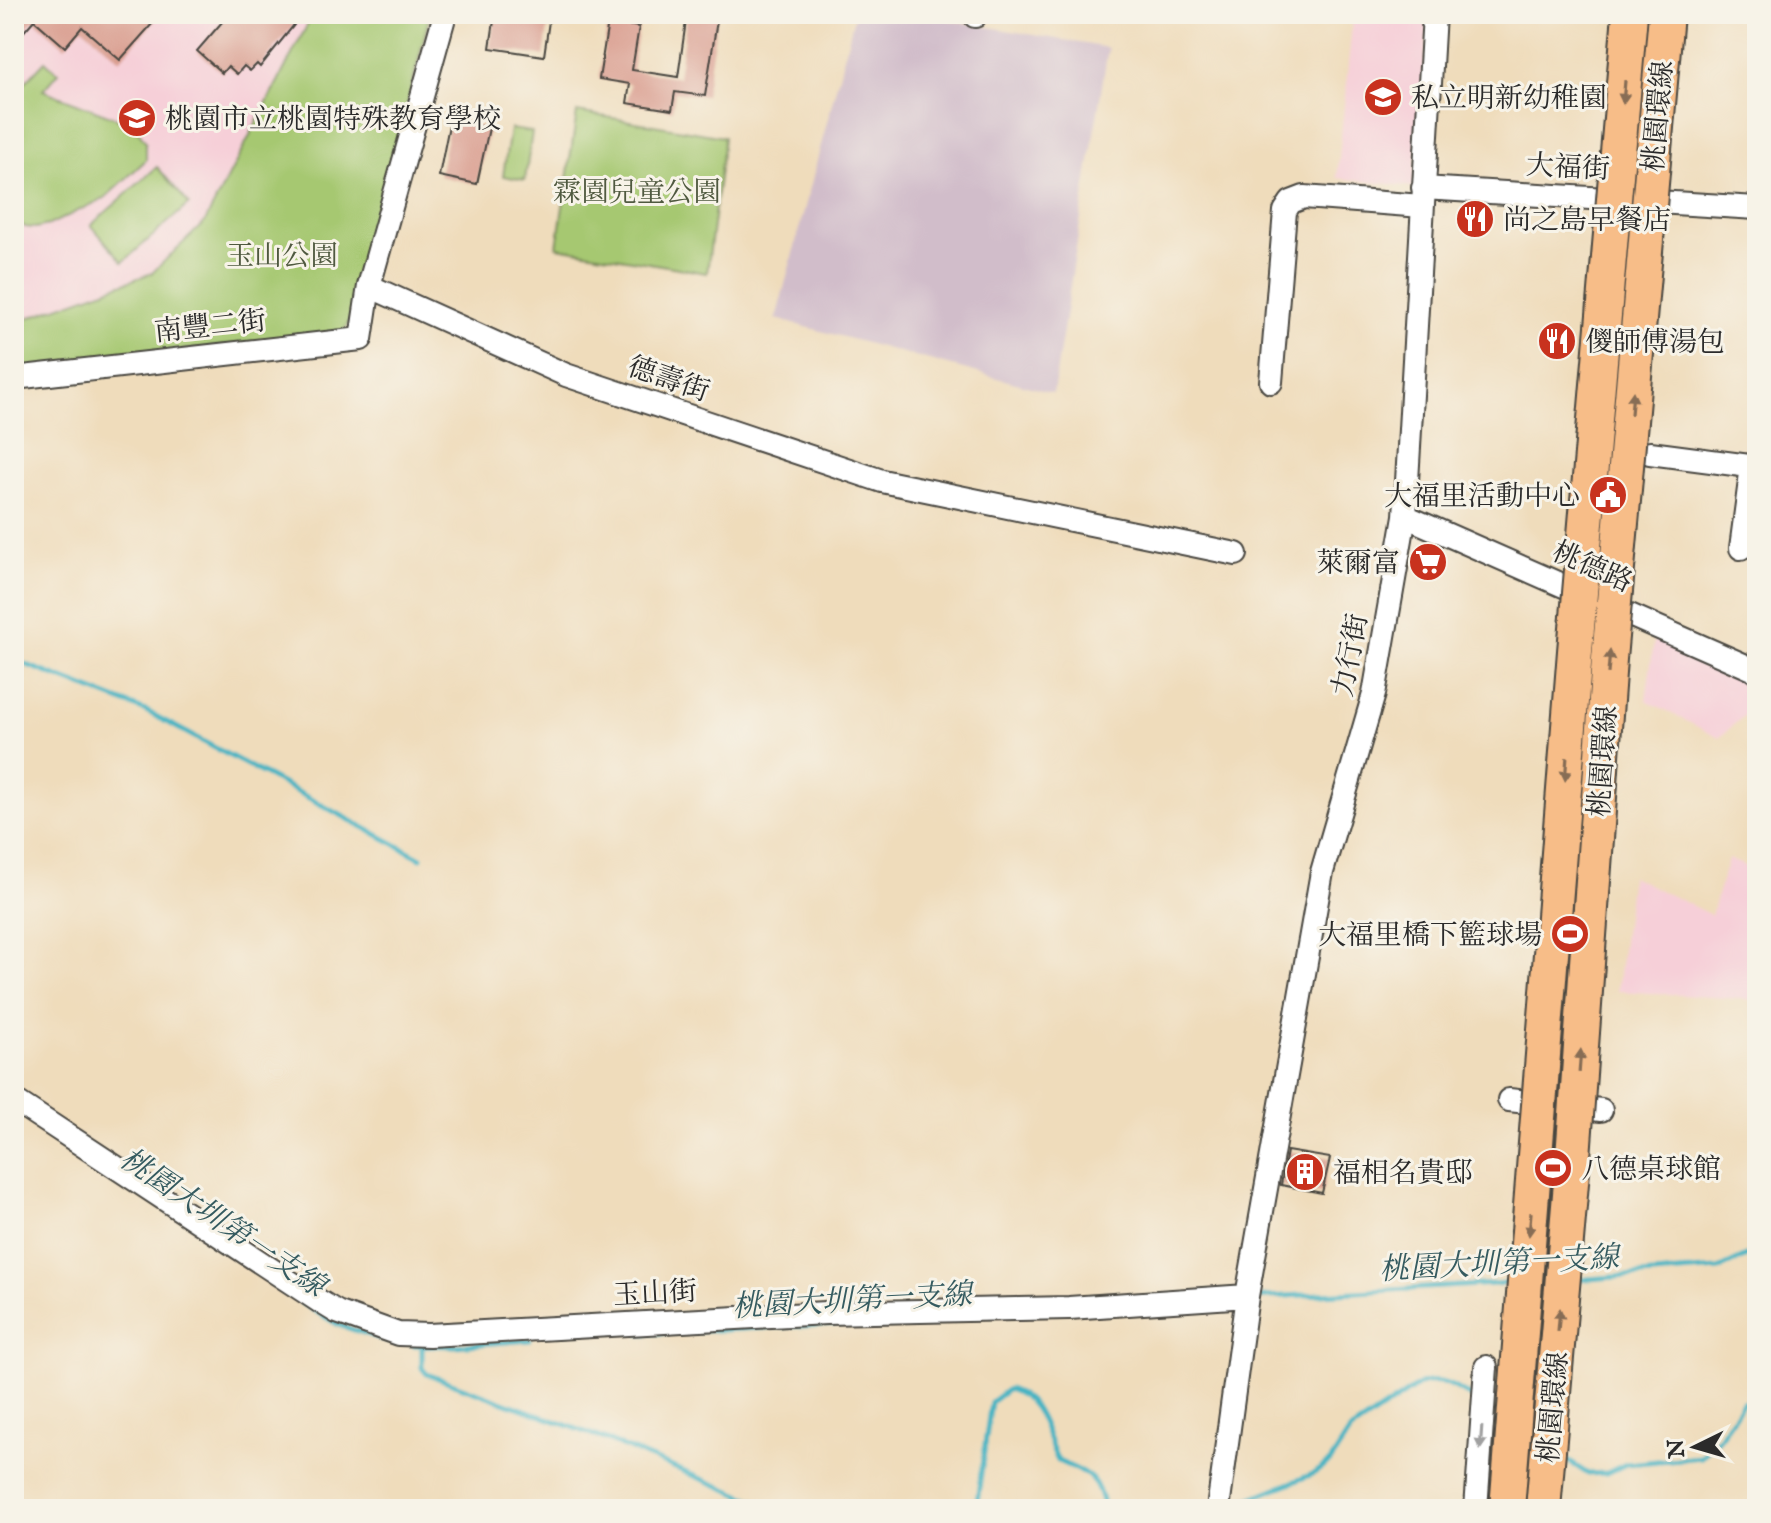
<svg xmlns="http://www.w3.org/2000/svg" width="1771" height="1523" font-family="'IM FELL English','Noto Serif TC',serif">
<rect width="100%" height="100%" fill="#f7f3e8"/>
<filter id="ink" filterUnits="userSpaceOnUse"><feTurbulence type="fractalNoise" baseFrequency=".0125" numOctaves="2"/><feDisplacementMap in="SourceGraphic" scale="16" xChannelSelector="R" yChannelSelector="G"/><feConvolveMatrix kernelMatrix="1 2 1 2 8 2 1 2 1" color-interpolation-filters="sRGB"/></filter>
<filter id="wash" filterUnits="userSpaceOnUse"><feTurbulence type="fractalNoise" baseFrequency=".006" numOctaves="4" result="noise"/><feDisplacementMap in="SourceGraphic" scale="32" xChannelSelector="R" yChannelSelector="G"/><feGaussianBlur stdDeviation="1.8" result="paint"/><feColorMatrix in="noise" values="0 0 0 0 0 0 0 0 0 0 0 0 0 0 0 0 0 1.4 0 .05"/><feComposite in="paint" operator="in"/></filter>
<g filter="url(#wash)">
<rect width="100%" height="100%" fill="#efdcbb"/>
<path fill="#f6cfd8" d="M 14,14 L 313,14 L 205,222 L 152,273 L 14,323 Z
M 1353,14 L 1429,16 L 1413,187 L 1337,178 Z
M 1656,626 L 1757,681 L 1757,704 L 1719,738 L 1646,700 Z
M 1728,859 L 1757,871 L 1757,1000 L 1617,991 L 1631,876 L 1711,915 Z"/>
<path fill="#d1bdca" d="M 855,14 L 914,14 L 1108,48 L 1053,393 L 776,319 Z"/>
<path fill="#a6c871" stroke="#687a4e" stroke-width="2" d="M 313,14 L 430,14 L 356,306 L 344,332 L 14,370 L 14,323 L 152,273 L 205,222 Z
M 45,61 L 58,73 L 43,90 L 134,125 L 146,142 L 146,160 L 105,198 L 49,225 L 35,228 L 25,227 L 14,219 L 14,94 Z
M 577,112 L 724,137 L 707,273 L 557,247 Z
M 510,129 L 532,132 L 525,180 L 503,176 Z
M 157,167 L 189,204 L 123,262 L 91,225 Z"/>
<g fill="none" stroke-linecap="round" stroke-linejoin="round">
<path stroke="#47b4c3" stroke-width="5" d="M 14,660 L 146,711 L 421,858
M 1575,1280 L 1719,1269 L 1757,1251
M 1251,1298 L 1513,1283
M 302,1303 L 339,1325 L 387,1341
M 640,1334 L 858,1323
M 413,1345 L 455,1346 L 530,1340
M 422,1346 L 422,1368 L 427,1374 L 602,1438 L 775,1509
M 1559,1455 L 1588,1474 L 1607,1473 L 1626,1464 L 1701,1457 L 1720,1438 L 1743,1402 L 1757,1398
M 976,1509 L 991,1402 L 1008,1389 C 1042,1399 1044,1433 1058,1461 C 1088,1475 1096,1473 1104,1509
M 1224,1509 L 1313,1474 L 1330,1462 L 1350,1431 L 1420,1384 C 1443,1376 1458,1389 1477,1401"/>
</g>
<g id="blocks">
<path fill="#d99c8e" d="M 14,14 L 161,14 L 120,60 L 82,27 L 65,47 L 34,20 L 14,43 Z
M 229,14 L 282,14 L 294,25 L 260,67 L 257,64 L 250,71 L 244,66 L 237,74 L 228,66 L 222,73 L 197,51 Z
M 495,14 L 550,14 L 544,56 L 490,48 Z
M 687,14 L 718,14 L 705,96 L 675,92 L 672,110 L 627,103 L 630,84 L 599,79 L 608,22 L 639,27 L 632,70 L 678,77 Z
M 450,120 L 489,128 L 477,184 L 439,176 Z
M 1287,1151 L 1330,1158 L 1322,1193 L 1281,1185 Z"/>
</g>
</g>
<g filter="url(#ink)">
<use href="#blocks" fill-opacity="0" stroke="#484641" stroke-width="2"/>
<g fill="none" stroke-linecap="round" stroke-linejoin="round">
<defs>
<path id="minor" d="M 975,16 L 975,14
M 1423,188 L 1757,208
M 369,286 L 566,375 L 882,481 L 1236,554
M 14,378 L 361,339 L 369,286 L 445,14
M 1271,382 L 1285,211 L 1291,202 L 1304,197 L 1422,206
M 1650,453 L 1757,467
M 1405,516 L 1757,671
M 1741,548 L 1752,466
M 14,1100 L 319,1301 L 337,1312 L 398,1334 L 429,1335 L 826,1313 L 1069,1308 L 1247,1296
M 1509,1100 L 1601,1110
M 1218,1509 L 1247,1296 L 1322,872 L 1374,694 L 1405,516 L 1434,14
M 1476,1509 L 1486,1367"/>
</defs>
<use href="#minor" stroke="#484641" stroke-width="26"/>
<use href="#minor" stroke="#fff" stroke-width="22"/>
<defs>
<path id="highway-bridge" d="M 1507,1509 L 1575,651 L 1630,14
M 1543,1509 L 1572,1171 L 1609,659 L 1666,14"/>
</defs>
<use href="#highway-bridge" stroke="#484641" stroke-width="38" stroke-linecap="butt"/>
<use href="#highway-bridge" stroke="#f7bd88" stroke-width="34"/>
</g>
<defs><path id="oneway-solid" d="M-6-.8H1V-3.2L6.5 0L1 3.2V.8H-6Z" transform="scale(2)"/></defs>
<g fill="#876d55">
<use href="#oneway-solid" transform="translate(1624 92) rotate(95)"/>
<use href="#oneway-solid" transform="translate(1632 403) rotate(-85)"/>
<use href="#oneway-solid" transform="translate(1609 662) rotate(-85)"/>
<use href="#oneway-solid" transform="translate(1566 769) rotate(94)"/>
<use href="#oneway-solid" transform="translate(1580 1061) rotate(-86)"/>
<use href="#oneway-solid" transform="translate(1530 1224) rotate(95)"/>
<use href="#oneway-solid" transform="translate(1559 1320) rotate(-85)"/>
</g>
<use fill="#a0a0a0" href="#oneway-solid" transform="translate(1481 1438) rotate(94)"/>
</g>
<defs>
<symbol id="school-disc" viewBox="-11 -11 22 22"><circle r="9.5" fill="#c8321e" stroke="#f7f3e8"/><path d="M0-5L7-2L0 1L-7-2ZM-4 1L0 2.5L4 1V4Q0 6-4 4Z" fill="#fff"/></symbol>
<symbol id="restaurant-disc" viewBox="-11 -11 22 22"><circle r="9.5" fill="#c8321e" stroke="#f7f3e8"/><path d="M-5-6h1v4h1v-4h1v4h1v-4h1v5L-1.5 .5V6h-2V.5L-5-1ZM5-6V6H3V1.5H1.5Q1.5-4 5-6Z" fill="#fff"/></symbol>
<symbol id="civic-disc" viewBox="-11 -11 22 22"><circle r="9.5" fill="#c8321e" stroke="#f7f3e8"/><path d="M-.6-6.5H3V-4.5H.6V-3L4-1V1h2V6H-6V1h2V-1L-.6-3ZM-1.2 2.5V6h2.4V2.5Z" fill="#fff"/></symbol>
<symbol id="supermarket-disc" viewBox="-11 -11 22 22"><circle r="9.5" fill="#c8321e" stroke="#f7f3e8"/><path d="M-6-5.5h2.5l.6 2H6L4.5 2H-2.5L-4.4-4H-6ZM-1.5 3.2a1.3 1.3 0 1 0 .1 0ZM3 3.2a1.3 1.3 0 1 0 .1 0Z" fill="#fff"/></symbol>
<symbol id="stadium-disc" viewBox="-11 -11 22 22"><circle r="9.5" fill="#c8321e" stroke="#f7f3e8"/><path d="M0-5a6.5 5 0 1 0 0 10a6.5 5 0 1 0 0-10ZM-3.5-1.8h7v3.6h-7Z" fill="#fff"/></symbol>
<symbol id="building-disc" viewBox="-11 -11 22 22"><circle r="9.5" fill="#c8321e" stroke="#f7f3e8"/><path d="M-4-6H4V6H1V3H-1V6H-4ZM-2.5-4.3h1.7v1.8h-1.7ZM.8-4.3h1.7v1.8H.8ZM-2.5-1h1.7V.8h-1.7ZM.8-1h1.7V.8H.8Z" fill="#fff"/></symbol>
</defs>
<g fill-rule="evenodd">
<use href="#school-disc" x="1361" y="75" width="44" height="44"/>
<use href="#school-disc" x="115" y="96" width="44" height="44"/>
<use href="#restaurant-disc" x="1453" y="197" width="44" height="44"/>
<use href="#restaurant-disc" x="1535" y="319" width="44" height="44"/>
<use href="#civic-disc" x="1586" y="473" width="44" height="44"/>
<use href="#supermarket-disc" x="1406" y="540" width="44" height="44"/>
<use href="#stadium-disc" x="1548" y="912" width="44" height="44"/>
<use href="#stadium-disc" x="1531" y="1146" width="44" height="44"/>
<use href="#building-disc" x="1283" y="1150" width="44" height="44"/>
</g>
<g text-anchor="middle" stroke-width="6" stroke-linejoin="round" paint-order="stroke">
<g font-size="28" fill="#2b2b2b" stroke="#f7f3e8" text-anchor="start">
<text x="1411" y="107">私立明新幼稚園</text>
<text x="165" y="128">桃園市立桃園特殊教育學校</text>
<text x="1503" y="229">尚之島早餐店</text>
<text x="1585" y="351">儍師傅湯包</text>
<text x="1580" y="505" text-anchor="end">大福里活動中心</text>
<text x="1400" y="572" text-anchor="end">萊爾富</text>
<text x="1542" y="944" text-anchor="end">大福里橋下籃球場</text>
<text x="1581" y="1178">八德桌球館</text>
<text x="1333" y="1182">福相名貴邸</text>
</g>
<g font-size="28" fill="#2b2b2b" stroke="#f7f3e8">
<text transform="translate(1657 116) rotate(-85)" y="10">桃園環線</text>
<text transform="translate(1568 166) rotate(3)" y="10">大福街</text>
<text transform="translate(210 325) rotate(-6)" y="10">南豐二街</text>
<text transform="translate(669 378) rotate(19)" y="10">德壽街</text>
<text transform="translate(1593 566) rotate(24)" y="10">桃德路</text>
<text transform="translate(1349 655) rotate(-79)" y="10">力行街</text>
<text transform="translate(1602 761) rotate(-86)" y="10">桃園環線</text>
<text transform="translate(655 1292) rotate(-3)" y="10">玉山街</text>
<text transform="translate(1552 1407) rotate(-85)" y="10">桃園環線</text>
</g>
<g font-size="28" fill="#505a40" stroke="#f7f3e8">
<text x="637" y="201">霖園兒童公園</text>
<text x="282" y="265">玉山公園</text>
</g>
<g font-size="30" font-style="italic" fill="#355b60" stroke="#f7f3e8">
<text transform="translate(223 1222) rotate(34)" y="10">桃園大圳第一支線</text>
<text transform="translate(1499 1263) rotate(-3)" y="10">桃園大圳第一支線</text>
<text transform="translate(852 1300) rotate(-3)" y="10">桃園大圳第一支線</text>
</g>
</g>
<rect width="1771" height="1523" fill="none" stroke="#f7f3e8" stroke-width="48"/>
<g transform="translate(1695 1447) rotate(265)" stroke="#f7f3e8" stroke-width="6" paint-order="stroke">
<path d="M0-6L14 30L0 20L-14 30Z" fill="#2b2b2b"/>
<text y="-12" font-size="22" font-weight="bold" text-anchor="middle" fill="#2b2b2b">N</text>
</g>
</svg>
